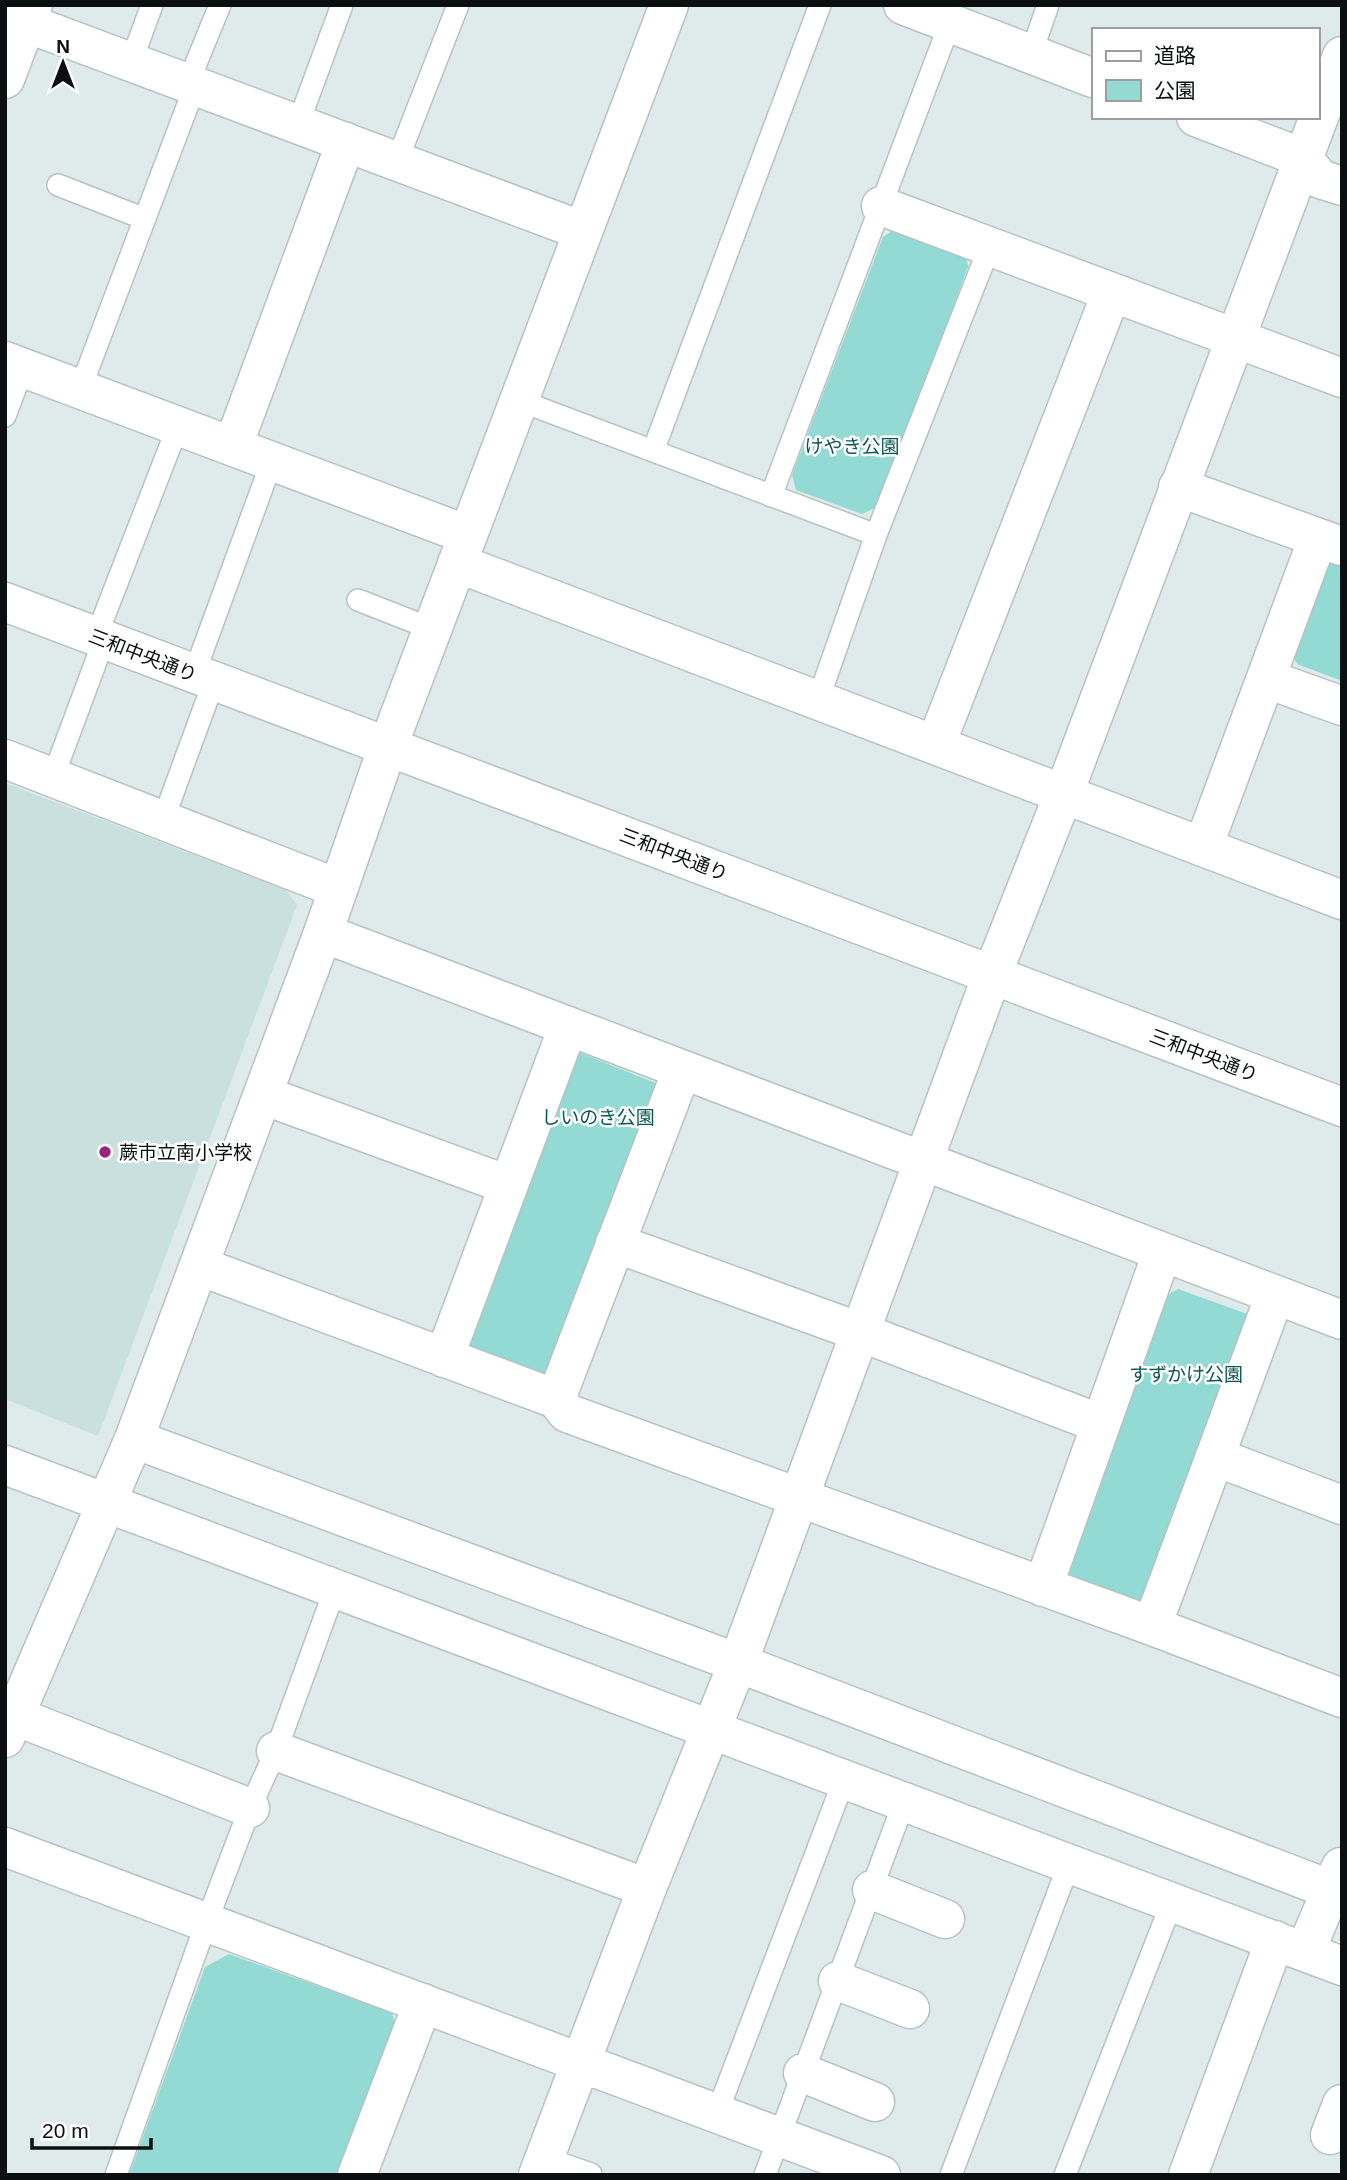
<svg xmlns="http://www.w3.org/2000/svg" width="1347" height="2180" font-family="Helvetica,'Noto Sans JP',sans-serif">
<rect width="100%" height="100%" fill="#deebea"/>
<path fill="#c9e0de" d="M 5,783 L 286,890 L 297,905 L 98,1436 L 5,1399 Z"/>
<path fill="#93d9d4" d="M 896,228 L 966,253 L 968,267 L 879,506 L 862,514 L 796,490 L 792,475 L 883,237 Z
M 1342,557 L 1342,681 L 1297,664 L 1291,650 L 1324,559 Z
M 578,1052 L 658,1084 L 556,1369 L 548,1365 L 544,1375 L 468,1347 Z
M 1178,1289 L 1250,1315 L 1151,1597 L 1140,1601 L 1070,1576 L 1064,1563 L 1164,1297 Z
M 229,1954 L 392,2013 L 396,2029 L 340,2175 L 129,2175 L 205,1967 Z"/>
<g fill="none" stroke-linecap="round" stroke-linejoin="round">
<defs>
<path id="service" d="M 1031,54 L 1048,5
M 131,62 L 152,5
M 188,83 L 220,5
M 298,124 L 342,5
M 397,161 L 458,5
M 58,185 L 145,219
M 81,387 L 195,86
M 518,400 L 876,535
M 5,416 L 23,368
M 653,451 L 820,5
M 771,496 L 950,23
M 358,600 L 432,629
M 96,637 L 178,426
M 194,674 L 272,461
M 818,700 L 876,535 L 989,248
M 53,777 L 104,640
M 163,820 L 214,681
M 717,2113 L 844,1780
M 545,2158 L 591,2174
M 116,2175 L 207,1921 L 250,1808 L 276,1751 L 335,1589
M 765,2175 L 904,1802
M 951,2175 L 1069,1864
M 1065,2175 L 1172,1902"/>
<path id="minor" d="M 903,5 L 1093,78
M 5,15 L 583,231
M 5,79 L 33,5
M 1196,117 L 1303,158 L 1320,179 L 1342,186
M 881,206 L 1342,378
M 5,361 L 468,535
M 233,446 L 346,142
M 1178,487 L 1341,546
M 457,563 L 1342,900
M 1267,679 L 1342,706
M 936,744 L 1111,294
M 5,759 L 337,888
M 1203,847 L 1318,538
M 323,933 L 1342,1320
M 992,975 L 1064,793 L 1342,56
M 263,1095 L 508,1185
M 615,1243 L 860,1332 L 1101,1424
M 199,1266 L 556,1399 L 567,1413 L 1152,1626 L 1342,1698
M 444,1358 L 568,1027
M 556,1399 L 682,1070
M 134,1439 L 738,1663 L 1342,1894
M 1216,1457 L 1342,1505
M 5,1465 L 1342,1966
M 1043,1587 L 1162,1253
M 1152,1626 L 1275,1295
M 15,1716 L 250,1808
M 5,1738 L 134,1439 L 323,933 L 388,746 L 669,5
M 276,1751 L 647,1888
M 5,1847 L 881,2175
M 872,1890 L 945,1919
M 1305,1952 L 1341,1867
M 838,1981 L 910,2009
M 803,2073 L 875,2102
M 1330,2135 L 1342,2104
M 357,2175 L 423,2003
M 538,2175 L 647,1888 L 738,1663
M 1188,2175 L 1275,1940"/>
<path id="tertiary" d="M 5,602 L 1342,1107
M 738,1663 L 992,975"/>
</defs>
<use href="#service" stroke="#b6c3c2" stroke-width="24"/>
<use href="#minor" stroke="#b6c3c2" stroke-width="41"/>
<use href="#tertiary" stroke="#b6c3c2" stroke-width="41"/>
<use href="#service" stroke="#fff" stroke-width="21"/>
<use href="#minor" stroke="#fff" stroke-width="38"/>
<use href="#tertiary" stroke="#fff" stroke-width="38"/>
</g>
<circle fill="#9a237d" stroke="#fff" stroke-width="2.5" cx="105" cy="1152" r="7"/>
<g text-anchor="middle" stroke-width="5" stroke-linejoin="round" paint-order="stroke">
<g font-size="19" fill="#0c5754" stroke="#fff">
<text x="852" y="453">けやき公園</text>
<text x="598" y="1124">しいのき公園</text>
<text x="1186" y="1381">すずかけ公園</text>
</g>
<g font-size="19" fill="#0b0f0f" stroke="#fff">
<text transform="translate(143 655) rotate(21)" y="7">三和中央通り</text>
<text transform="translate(674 854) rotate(21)" y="7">三和中央通り</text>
<text transform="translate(1204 1055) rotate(21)" y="7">三和中央通り</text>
</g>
<g font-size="19" fill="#0b0f0f" stroke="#fff" text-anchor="start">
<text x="119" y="1159">蕨市立南小学校</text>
</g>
</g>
<rect width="1347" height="2180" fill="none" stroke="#0b0f0f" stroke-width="14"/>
<rect x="1092" y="28" width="228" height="91" fill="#ffffff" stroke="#9d9f9f" stroke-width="2"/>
<rect x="1106" y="51" width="35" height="10" fill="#ffffff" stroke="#9d9f9f" stroke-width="2"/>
<text x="1154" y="63" font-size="21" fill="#0b0f0f">道路</text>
<rect x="1106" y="80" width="35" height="21" fill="#93d9d4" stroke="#9d9f9f" stroke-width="2"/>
<text x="1154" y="98" font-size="21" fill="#0b0f0f">公園</text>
<g transform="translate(63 63)" stroke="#ffffff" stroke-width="5" paint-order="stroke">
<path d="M0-5L12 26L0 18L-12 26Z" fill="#0b0f0f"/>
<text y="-10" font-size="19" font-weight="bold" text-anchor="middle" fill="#0b0f0f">N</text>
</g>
<path d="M32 2138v10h119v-10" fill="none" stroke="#0b0f0f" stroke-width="3.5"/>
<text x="42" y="2138" font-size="21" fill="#0b0f0f" stroke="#ffffff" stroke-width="5" paint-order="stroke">20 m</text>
</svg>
